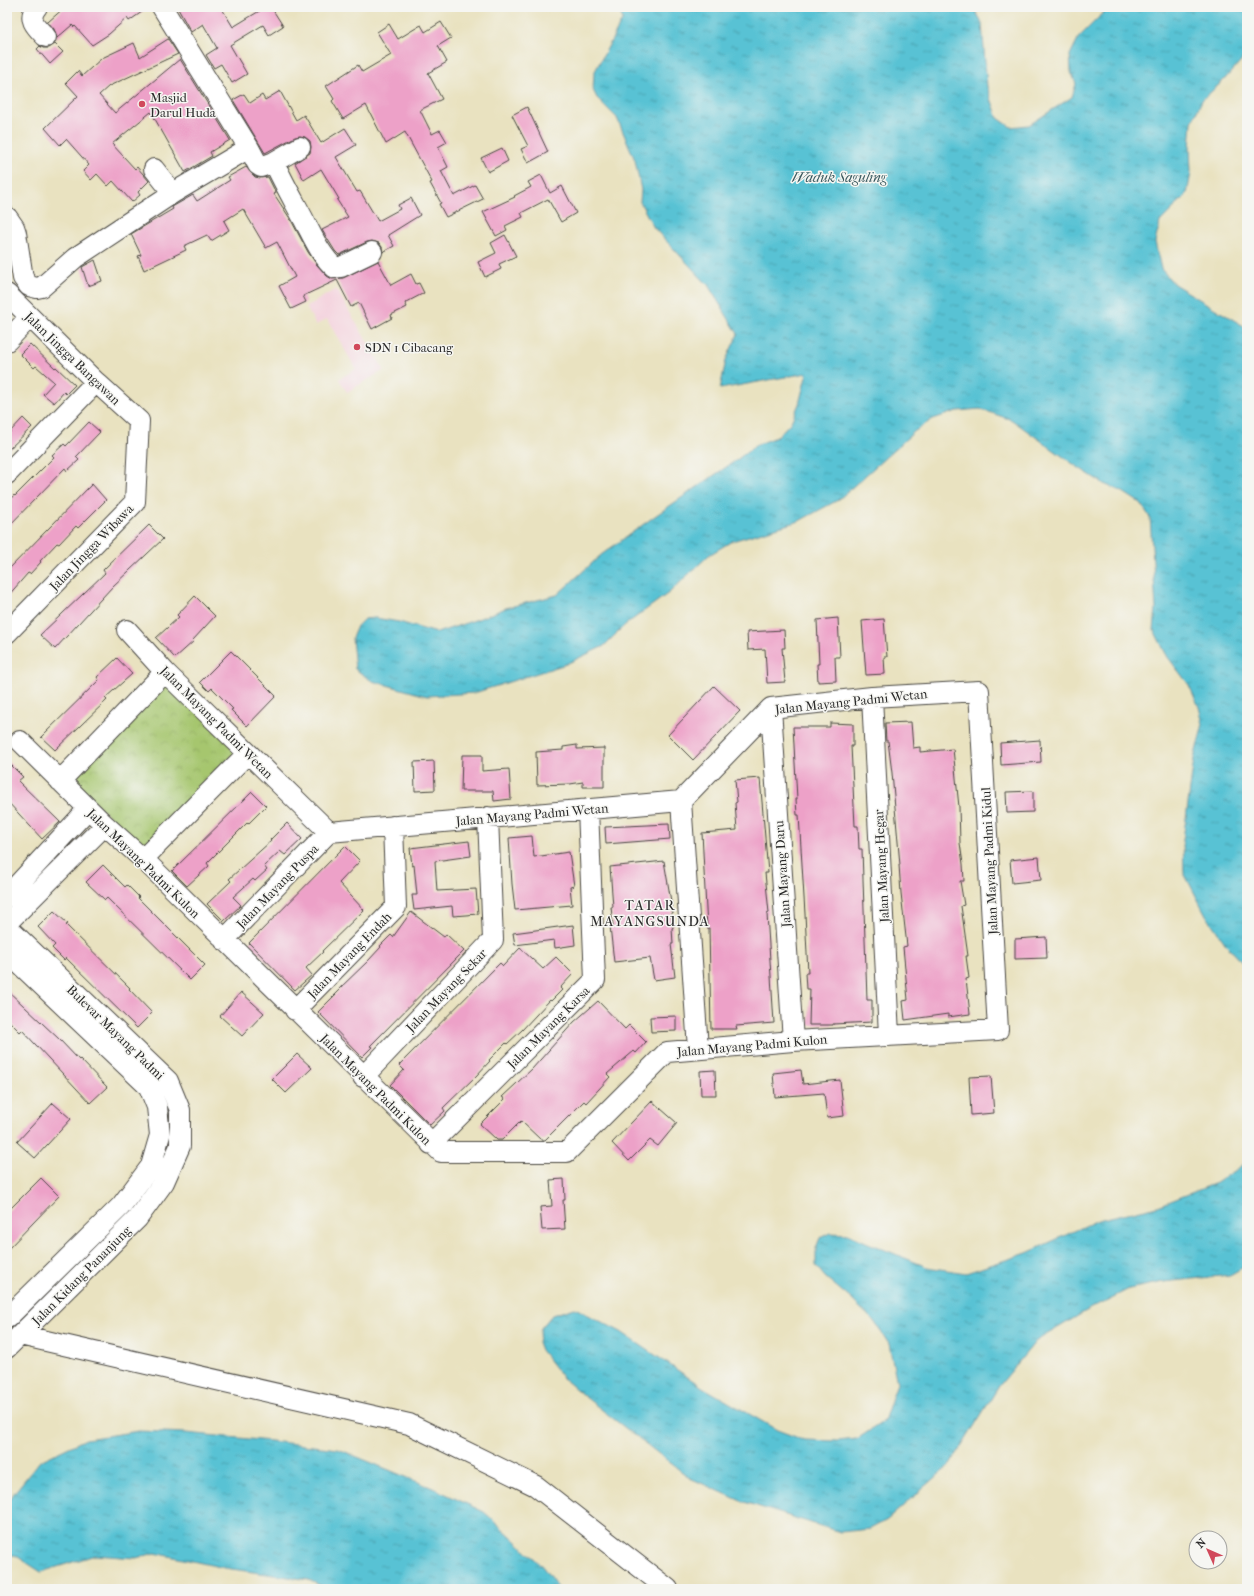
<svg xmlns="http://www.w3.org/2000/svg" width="1254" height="1596" font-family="'IM FELL French Canon',serif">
<defs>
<pattern id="park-crowns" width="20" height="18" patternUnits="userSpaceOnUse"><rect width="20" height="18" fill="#a6c66e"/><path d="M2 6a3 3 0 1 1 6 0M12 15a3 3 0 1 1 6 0" fill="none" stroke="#8faa5f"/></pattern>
<pattern id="water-ripples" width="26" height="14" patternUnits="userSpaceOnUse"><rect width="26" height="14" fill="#58c2d4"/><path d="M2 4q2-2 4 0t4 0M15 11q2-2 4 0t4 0" fill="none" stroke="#499eac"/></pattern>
</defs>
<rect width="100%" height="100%" fill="#f6f6f2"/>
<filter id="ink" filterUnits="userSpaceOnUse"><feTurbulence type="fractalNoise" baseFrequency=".025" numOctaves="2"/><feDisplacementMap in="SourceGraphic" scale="8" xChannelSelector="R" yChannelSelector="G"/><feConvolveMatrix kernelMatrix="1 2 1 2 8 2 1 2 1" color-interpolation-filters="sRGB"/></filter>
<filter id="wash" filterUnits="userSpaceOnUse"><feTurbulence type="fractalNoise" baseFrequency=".012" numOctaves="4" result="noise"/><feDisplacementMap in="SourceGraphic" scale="16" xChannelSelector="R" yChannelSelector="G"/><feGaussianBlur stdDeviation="0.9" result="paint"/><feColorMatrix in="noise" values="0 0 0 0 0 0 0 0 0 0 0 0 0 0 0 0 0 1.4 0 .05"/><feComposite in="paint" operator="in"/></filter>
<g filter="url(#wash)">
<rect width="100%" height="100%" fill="#e9e2c0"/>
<path fill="#f4cfdc" d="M 336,289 L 384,370 L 347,392 L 339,379 L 356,369 L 327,319 L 316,325 L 306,307 Z"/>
<path fill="url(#park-crowns)" stroke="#68784c" d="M 167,680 L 239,749 L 144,849 L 71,780 Z"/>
<path fill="url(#water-ripples)" stroke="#427680" d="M 617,7 L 974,7 L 982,24 L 987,87 L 998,118 L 1011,127 L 1029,125 L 1072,97 L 1076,84 L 1071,72 L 1070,55 L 1079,37 L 1109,7 L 1247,7 L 1247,54 L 1223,81 L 1202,100 L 1192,122 L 1190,147 L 1191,173 L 1187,194 L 1160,222 L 1155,242 L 1161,269 L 1174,284 L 1247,328 L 1247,967 L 1227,946 L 1206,915 L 1184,873 L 1183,840 L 1194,759 L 1203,724 L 1199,707 L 1189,685 L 1167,656 L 1154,630 L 1156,608 L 1150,517 L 1140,503 L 1123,492 L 1104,484 L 1076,466 L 1012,420 L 980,409 L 957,411 L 933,419 L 915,431 L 838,500 L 799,521 L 732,541 L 709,555 L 670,592 L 625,625 L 604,646 L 566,664 L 474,693 L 427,696 L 372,681 L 355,669 L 352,638 L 357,626 L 364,619 L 375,618 L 399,622 L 437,633 L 478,619 L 506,608 L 557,595 L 601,555 L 655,516 L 738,459 L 756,445 L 777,437 L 791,422 L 799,404 L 807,373 L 720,389 L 726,360 L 738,334 L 708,285 L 654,228 L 640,202 L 641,190 L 635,160 L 617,118 L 597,98 L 593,90 L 594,73 L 623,19 Z
M 1247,1162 L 1247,1265 L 1230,1275 L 1163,1282 L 1129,1289 L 1086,1311 L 1036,1341 L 999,1386 L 950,1465 L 887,1520 L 870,1529 L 840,1532 L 741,1501 L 690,1478 L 584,1396 L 563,1378 L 541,1350 L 538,1342 L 541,1328 L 552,1315 L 575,1308 L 621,1332 L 704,1388 L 777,1430 L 804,1440 L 838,1441 L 857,1439 L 884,1421 L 897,1383 L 889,1344 L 874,1321 L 850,1298 L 825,1277 L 816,1266 L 816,1248 L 820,1238 L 830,1233 L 848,1234 L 868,1243 L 927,1267 L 966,1273 L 1027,1253 L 1098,1220 L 1158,1206 L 1214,1184 Z
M 139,1431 L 186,1433 L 270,1441 L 338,1449 L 435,1489 L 484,1512 L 513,1538 L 542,1566 L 559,1589 L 328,1589 L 309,1580 L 225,1568 L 155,1553 L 136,1558 L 95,1555 L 41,1572 L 15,1555 L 7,1556 L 7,1505 L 14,1493 L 40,1461 L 86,1439 Z"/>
<g id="blocks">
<path fill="#eda1c8" d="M 65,7 L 149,7 L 129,21 L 127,18 L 109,34 L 92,45 L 75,26 L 74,27 L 72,25 L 57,38 L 54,29 L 48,22 Z
M 177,7 L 221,7 L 233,27 L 266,7 L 271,7 L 283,26 L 269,35 L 263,25 L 230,45 L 247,74 L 232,83 L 221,64 L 214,68 L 206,55 L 217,48 L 203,24 L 191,32 Z
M 441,22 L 451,38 L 438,46 L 447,62 L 428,73 L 442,99 L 420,110 L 432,134 L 440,130 L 447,142 L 438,147 L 448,167 L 441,171 L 454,196 L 475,185 L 483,199 L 446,217 L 439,204 L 441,203 L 430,183 L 432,182 L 405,132 L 386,144 L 366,105 L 343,119 L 332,101 L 334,99 L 326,86 L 358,65 L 362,72 L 391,55 L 377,32 L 389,24 L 398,39 L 421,25 L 425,32 Z
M 168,39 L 178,54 L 109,86 L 99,95 L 115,113 L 180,59 L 230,140 L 210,152 L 212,156 L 185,172 L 151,112 L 112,144 L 135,169 L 137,167 L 149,181 L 138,192 L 140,195 L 132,202 L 113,181 L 108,186 L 97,174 L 91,180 L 83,171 L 89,165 L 66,139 L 60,145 L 45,128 L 78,96 L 66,83 L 78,71 L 82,76 L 102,58 L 134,43 L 140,57 Z
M 55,44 L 63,52 L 50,64 L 37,49 L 40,46 L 43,48 L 49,48 Z
M 280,91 L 296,120 L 304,115 L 321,143 L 345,128 L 356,145 L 336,157 L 357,192 L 360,191 L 378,221 L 400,209 L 398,205 L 411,198 L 420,215 L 388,235 L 394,246 L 383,252 L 382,247 L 379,243 L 372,241 L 367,242 L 339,255 L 335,251 L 322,230 L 348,217 L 337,200 L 339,199 L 321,169 L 304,180 L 295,163 L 310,153 L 311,147 L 310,141 L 305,137 L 300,136 L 295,137 L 265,153 L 233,100 L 244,94 L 250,103 L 262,95 L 265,100 Z
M 527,107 L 548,152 L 528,163 L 521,149 L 528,146 L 512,115 Z
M 502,148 L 508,161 L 488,172 L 481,158 Z
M 246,167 L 255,177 L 260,178 L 268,177 L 276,193 L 274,194 L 291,220 L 308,252 L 317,265 L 327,276 L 332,279 L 343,278 L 378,261 L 391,285 L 411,274 L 416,284 L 419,283 L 424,293 L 405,303 L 407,307 L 391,315 L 392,318 L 372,329 L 359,303 L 351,307 L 337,280 L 303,296 L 306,302 L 291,309 L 279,286 L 295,277 L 277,242 L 266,248 L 243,209 L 224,221 L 229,230 L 211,241 L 207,235 L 184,246 L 186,250 L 144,270 L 138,256 L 141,255 L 131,234 L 173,209 L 172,207 L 193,195 L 197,201 L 230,180 L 228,177 Z
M 541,175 L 550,193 L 562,186 L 576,213 L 561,222 L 548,199 L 521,213 L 523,217 L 505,226 L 507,230 L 496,236 L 483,212 L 515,197 L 514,196 L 531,187 L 528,182 Z
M 505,235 L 516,256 L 499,264 L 501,269 L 485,277 L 478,262 L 496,253 L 491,243 Z
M 95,260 L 102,281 L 88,286 L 82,267 Z
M 30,344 L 55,368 L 56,367 L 75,385 L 66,394 L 64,392 L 54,403 L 43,394 L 54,382 L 36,366 L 34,368 L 20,354 Z
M 23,418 L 32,427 L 7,451 L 7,435 Z
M 89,422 L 100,432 L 76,457 L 79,460 L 67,471 L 65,468 L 7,528 L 7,503 L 14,495 L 15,496 L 54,457 L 52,455 L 64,444 L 66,446 Z
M 92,484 L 106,500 L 78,528 L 76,526 L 59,544 L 57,543 L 40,561 L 41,562 L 30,574 L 28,573 L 7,597 L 7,571 Z
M 149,525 L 163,539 L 113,586 L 55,649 L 40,635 L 105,573 L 103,570 Z
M 195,596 L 215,616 L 193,640 L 194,641 L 175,658 L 156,638 L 179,617 L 177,615 Z
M 838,618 L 840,657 L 835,657 L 836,681 L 818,682 L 817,664 L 819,664 L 817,620 Z
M 884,619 L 887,657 L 884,657 L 885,674 L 866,675 L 862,621 Z
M 784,630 L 785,648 L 782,648 L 785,682 L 767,683 L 765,649 L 748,650 L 747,632 Z
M 231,651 L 276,696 L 247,726 L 231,710 L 233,709 L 212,688 L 209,691 L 200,682 Z
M 117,658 L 132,674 L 105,698 L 107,700 L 55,750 L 41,737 L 99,680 L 97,677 Z
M 714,686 L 740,711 L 693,760 L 668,735 Z
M 911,722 L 913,748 L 920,747 L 920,752 L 953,749 L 959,807 L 960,843 L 963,864 L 964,881 L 960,881 L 964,905 L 961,906 L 968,956 L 966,956 L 969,978 L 966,979 L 970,1014 L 948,1017 L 948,1014 L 905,1020 L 903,1001 L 908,1000 L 903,947 L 907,946 L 901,893 L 899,865 L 900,865 L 892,773 L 888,741 L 886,741 L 885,723 Z
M 830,723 L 853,724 L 853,746 L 851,746 L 855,826 L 858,826 L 859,849 L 862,849 L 867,1000 L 872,1000 L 872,1022 L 833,1024 L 833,1025 L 809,1025 L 810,989 L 806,989 L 805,973 L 808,973 L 805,914 L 799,815 L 797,815 L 796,799 L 797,799 L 793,727 L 830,727 Z
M 1040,740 L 1041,762 L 1001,765 L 1000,743 Z
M 577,745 L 577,749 L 604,748 L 604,787 L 583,787 L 583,782 L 570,784 L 537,785 L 536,752 L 563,750 L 563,747 Z
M 462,755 L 482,755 L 482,771 L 509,769 L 511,799 L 494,801 L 493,791 L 461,791 Z
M 7,761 L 23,777 L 18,781 L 60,822 L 42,839 L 7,801 Z
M 434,761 L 435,790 L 415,791 L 414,762 Z
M 760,778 L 768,873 L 765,873 L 769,913 L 767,914 L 774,1023 L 736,1026 L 737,1029 L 711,1029 L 709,928 L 707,928 L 702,833 L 737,830 L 735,803 L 737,802 L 735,780 Z
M 1033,791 L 1033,812 L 1007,813 L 1006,792 Z
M 252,792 L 266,806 L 248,824 L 247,823 L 207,863 L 209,866 L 187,886 L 172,871 Z
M 287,823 L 302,839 L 285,855 L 280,851 L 264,866 L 267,870 L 255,881 L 253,879 L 233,897 L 241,905 L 224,921 L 207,904 L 231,881 L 229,879 L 271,841 L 270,840 Z
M 669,824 L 670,839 L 606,844 L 605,827 Z
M 532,836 L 534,857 L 569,852 L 574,886 L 570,887 L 572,905 L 515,910 L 512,884 L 509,838 Z
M 469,841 L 471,856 L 435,861 L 437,891 L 476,889 L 478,914 L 453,916 L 452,906 L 414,910 L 412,895 L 417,895 L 414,865 L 412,866 L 410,848 Z
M 345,846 L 360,861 L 339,883 L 364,910 L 322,951 L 323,952 L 306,968 L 312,975 L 295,990 L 249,943 Z
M 1039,857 L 1041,880 L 1012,883 L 1010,860 Z
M 664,861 L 673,913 L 671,913 L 673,928 L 672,928 L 673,944 L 671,944 L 675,977 L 654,980 L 650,958 L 614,962 L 610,926 L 613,926 L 611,907 L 613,907 L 610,867 Z
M 103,865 L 125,887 L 127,885 L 139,897 L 138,898 L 205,965 L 190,980 L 107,898 L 105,900 L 86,882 Z
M 54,911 L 68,924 L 66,925 L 130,988 L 129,989 L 152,1013 L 137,1028 L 66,958 L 64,960 L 52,948 L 55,945 L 38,927 Z
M 411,912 L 444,937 L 446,934 L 464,951 L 370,1046 L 372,1047 L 362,1057 L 318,1012 L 340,990 L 339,989 L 368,961 L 381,947 L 380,946 L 391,935 L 393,937 Z
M 573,925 L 575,945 L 555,948 L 554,940 L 515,945 L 513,933 Z
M 1046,937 L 1047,958 L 1015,959 L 1015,939 Z
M 520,948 L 543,969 L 556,957 L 573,974 L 560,988 L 562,990 L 551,1001 L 550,1000 L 522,1030 L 507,1044 L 506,1043 L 489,1060 L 490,1061 L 476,1076 L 443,1108 L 445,1111 L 430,1125 L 390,1085 L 404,1070 L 399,1065 L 500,963 L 503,966 Z
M 7,990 L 59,1039 L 79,1060 L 80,1059 L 107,1087 L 90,1103 L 22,1030 L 20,1032 L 7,1019 Z
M 241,992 L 264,1013 L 242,1036 L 220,1016 Z
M 598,1001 L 625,1029 L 629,1025 L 646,1042 L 636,1053 L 634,1051 L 607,1074 L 610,1077 L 599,1089 L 586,1103 L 584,1101 L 545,1140 L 541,1140 L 521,1121 L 502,1140 L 497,1140 L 480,1124 L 505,1099 L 502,1097 L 532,1069 L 574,1022 Z
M 676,1016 L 676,1031 L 651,1032 L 650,1017 Z
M 297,1054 L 312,1068 L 286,1093 L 272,1079 Z
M 715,1070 L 716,1095 L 701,1095 L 700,1071 Z
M 801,1070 L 803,1084 L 840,1080 L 844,1116 L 827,1118 L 824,1093 L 775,1097 L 773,1073 Z
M 991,1076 L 994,1113 L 971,1115 L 969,1077 Z
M 652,1101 L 677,1123 L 658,1146 L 650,1140 L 629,1161 L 612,1143 Z
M 53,1103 L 71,1119 L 35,1158 L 17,1142 Z
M 41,1178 L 59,1196 L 7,1250 L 7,1212 Z
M 564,1179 L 565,1200 L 563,1200 L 565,1229 L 542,1230 L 540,1207 L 552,1206 L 550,1180 Z"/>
</g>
</g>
<g filter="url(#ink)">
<use href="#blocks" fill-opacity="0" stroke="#484641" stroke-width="1"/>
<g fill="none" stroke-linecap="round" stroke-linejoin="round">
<defs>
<path id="minor" d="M 37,7 C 26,19 37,28 46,37
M 249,148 L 258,165 L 261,167 L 274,162 L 300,147
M 274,162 C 283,182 294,201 304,220 C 313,237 321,256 335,268 L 341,267 L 372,252
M 154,169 L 173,193
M 7,217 L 14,227 L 16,233 L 23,278 L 29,286 L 37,288 L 42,287 L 75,258 L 173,193 L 249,148 L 162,7
M 7,294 L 96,382 L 139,421 L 135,502 L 7,633
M 7,341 L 30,317
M 7,474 L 96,382
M 872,697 L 889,1035
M 771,708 L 793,1041
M 20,741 L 105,825 L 143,859 L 441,1152 L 567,1152 L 667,1052 L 793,1041 L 998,1030 L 979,691 L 872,697 L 771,708 L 681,801 L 329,832 L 165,672 L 127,630
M 60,781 L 165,672
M 681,801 L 698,1049
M 143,859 L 248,753
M 7,896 L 88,809
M 7,923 L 105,825
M 7,927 L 168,1081 L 180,1110 L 180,1146 L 164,1182 L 137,1219 L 7,1348
M 224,940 L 329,832
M 7,952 L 149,1087 L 157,1107 L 160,1135 L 151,1166 L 121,1206 L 7,1318
M 295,1010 L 396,907 L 393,826
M 363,1077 L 493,940 L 488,817
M 431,1144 L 595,980 L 588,809
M 20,1335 L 409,1424 L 536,1486 L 668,1589"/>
</defs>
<use href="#minor" stroke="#484641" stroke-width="22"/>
<use href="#minor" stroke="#fff" stroke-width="20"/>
</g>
</g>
<g fill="#d1495b" stroke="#f6f6f2" stroke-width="1.5">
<circle cx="142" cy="104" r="4"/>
<circle cx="357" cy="347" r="4"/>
</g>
<g text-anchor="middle" stroke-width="3" stroke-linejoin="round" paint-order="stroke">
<g font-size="13" fill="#2b2b2b" stroke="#f6f6f2" text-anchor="start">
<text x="150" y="102">Masjid<tspan x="150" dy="15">Darul Huda</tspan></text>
<text x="365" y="352">SDN 1 Cibacang</text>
</g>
<g font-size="13" fill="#2b2b2b" stroke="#f6f6f2">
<text transform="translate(73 358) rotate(44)" y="5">Jalan Jingga Bangawan</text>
<text transform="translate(91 547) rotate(-46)" y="5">Jalan Jingga Wibawa</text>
<text transform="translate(851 701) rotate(-6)" y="5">Jalan Mayang Padmi Wetan</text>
<text transform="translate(217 722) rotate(45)" y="5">Jalan Mayang Padmi Wetan</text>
<text transform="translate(532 814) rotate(-5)" y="5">Jalan Mayang Padmi Wetan</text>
<text transform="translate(989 861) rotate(-93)" y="5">Jalan Mayang Padmi Kidul</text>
<text transform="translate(144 863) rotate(44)" y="5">Jalan Mayang Padmi Kulon</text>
<text transform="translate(881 866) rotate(-93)" y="5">Jalan Mayang Hegar</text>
<text transform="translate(782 874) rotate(-94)" y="5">Jalan Mayang Daru</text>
<text transform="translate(277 886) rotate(-46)" y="5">Jalan Mayang Puspa</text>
<text transform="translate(349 955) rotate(-46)" y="5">Jalan Mayang Endah</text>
<text transform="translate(446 990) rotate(-46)" y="5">Jalan Mayang Sekar</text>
<text transform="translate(548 1027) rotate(-45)" y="5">Jalan Mayang Karsa</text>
<text transform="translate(116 1032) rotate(44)" y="5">Bulevar Mayang Padmi</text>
<text transform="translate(752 1045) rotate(-5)" y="5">Jalan Mayang Padmi Kulon</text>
<text transform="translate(376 1089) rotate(45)" y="5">Jalan Mayang Padmi Kulon</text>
<text transform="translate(81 1275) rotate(-45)" y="5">Jalan Kidang Pananjung</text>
</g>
<g font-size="14" font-style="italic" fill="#38585e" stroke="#f6f6f2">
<text x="839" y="182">Waduk Saguling</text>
</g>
<g font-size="14" letter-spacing="1" fill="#2b2b2b" stroke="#f6f6f2">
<text x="650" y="910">TATAR<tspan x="650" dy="16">MAYANGSUNDA</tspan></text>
</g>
</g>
<rect width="1254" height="1596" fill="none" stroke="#f6f6f2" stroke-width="24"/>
<g transform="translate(1208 1550) rotate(315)"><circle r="19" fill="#f6f6f2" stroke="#a5a5a2"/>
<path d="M0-3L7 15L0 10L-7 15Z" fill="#d1495b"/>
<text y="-6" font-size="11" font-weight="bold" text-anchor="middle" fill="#2b2b2b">N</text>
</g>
</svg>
